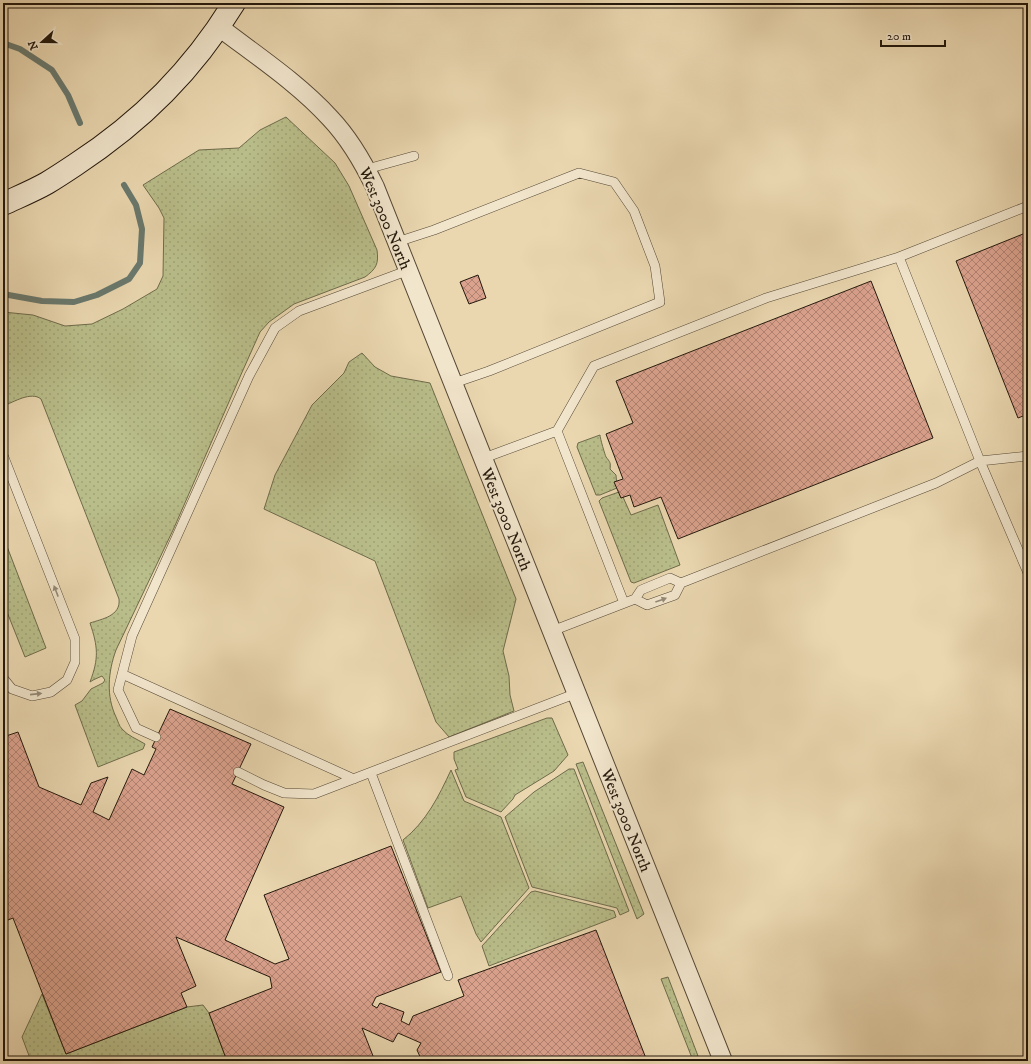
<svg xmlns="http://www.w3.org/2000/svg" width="1031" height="1064" font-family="'IM FELL DW Pica',serif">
<defs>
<pattern id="grass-dots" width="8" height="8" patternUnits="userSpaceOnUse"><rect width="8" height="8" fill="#b9be8a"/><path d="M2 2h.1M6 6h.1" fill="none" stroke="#9fa376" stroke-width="1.8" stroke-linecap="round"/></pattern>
<pattern id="building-cross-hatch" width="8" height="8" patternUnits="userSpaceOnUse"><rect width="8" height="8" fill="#dba28e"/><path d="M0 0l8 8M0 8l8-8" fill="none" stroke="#b18372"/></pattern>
</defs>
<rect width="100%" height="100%" fill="#ead7b0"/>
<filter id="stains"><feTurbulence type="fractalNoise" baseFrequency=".005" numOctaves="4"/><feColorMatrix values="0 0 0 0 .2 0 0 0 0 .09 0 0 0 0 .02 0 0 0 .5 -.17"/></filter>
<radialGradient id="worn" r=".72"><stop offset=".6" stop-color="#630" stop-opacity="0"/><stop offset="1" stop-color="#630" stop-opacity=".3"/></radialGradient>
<path fill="url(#grass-dots)" stroke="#6e6b4b" d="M 286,117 L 335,163 L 349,186 L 377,250 C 379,264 376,269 365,277 L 294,304 L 269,322 L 260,332 L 235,388 L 174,528 L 116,650 C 108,672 106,696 116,717 C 118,721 119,726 122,729 C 128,736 137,739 145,744 L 143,749 L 98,767 L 75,705 L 82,701 L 91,689 L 103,683 L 105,680 L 102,676 C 98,678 94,679 90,682 C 99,658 98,647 90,623 C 102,619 121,616 119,599 L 41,399 C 31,391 14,402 3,406 L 3,312 L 33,315 L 65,326 L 92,324 L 123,309 L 157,289 L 163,276 L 164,218 L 159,208 L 143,185 L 199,150 L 239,148 L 260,130 Z
M 362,353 L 375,367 L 391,376 L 430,383 L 516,599 L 503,651 L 509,676 L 510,695 L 514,711 L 449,737 L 436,722 L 375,561 L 264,509 L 275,475 L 312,405 L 344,373 L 349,362 Z
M 600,435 C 600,438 605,455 606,457 C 610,462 611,463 610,469 L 616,475 L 617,488 L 600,495 L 596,495 L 577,447 L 578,443 Z
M 619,492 L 621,498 L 623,497 L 631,515 L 658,505 L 680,565 L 634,583 L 631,582 L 599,501 L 602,498 Z
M 3,536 L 46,648 L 25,657 L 3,602 Z
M 547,718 L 552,718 L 568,755 L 554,771 L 515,795 L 513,799 L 501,812 L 466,797 L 455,770 L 458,769 L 454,759 L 454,752 Z
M 583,762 L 644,914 L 637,919 L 576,764 Z
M 569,769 L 574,769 L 629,911 L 620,915 L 617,908 L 532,887 L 505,817 L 534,792 Z
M 451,770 L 464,801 L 501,817 L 529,888 L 481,942 L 476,934 L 461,896 L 428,908 L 403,840 C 426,822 439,796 451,770 Z
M 535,891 L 614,911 L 616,917 L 489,966 L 482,946 L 531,892 Z
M 668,977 L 698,1056 L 692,1058 L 661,979 Z
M 42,994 L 66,1054 L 187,1007 L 203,1005 L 209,1013 L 227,1061 L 31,1061 L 22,1037 Z"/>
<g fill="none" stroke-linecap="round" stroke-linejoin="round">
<path stroke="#69796e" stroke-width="6" d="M 3,43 L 20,49 L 52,70 L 68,95 L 80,123
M 3,294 L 42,301 L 74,302 L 97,295 L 129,279 L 140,263 L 142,229 L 136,205 L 124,185"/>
</g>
<path fill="url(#building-cross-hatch)" stroke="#23180c" d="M 1028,232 L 1028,414 L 1018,418 L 956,261 Z
M 478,275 L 486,298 L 469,304 L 460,282 Z
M 871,281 L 933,438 L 678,539 L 661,497 L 634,507 L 630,495 L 621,498 L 614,482 L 623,479 L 606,434 L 633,423 L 616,381 Z
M 170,709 L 251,744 L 232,784 L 284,807 L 225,940 L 275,964 L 289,959 L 264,895 L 391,846 L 441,972 L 376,997 L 372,1005 L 377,1008 L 380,1003 L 404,1012 L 401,1021 L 409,1025 L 413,1016 L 464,996 L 458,980 L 596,930 L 647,1061 L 422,1061 L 417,1050 L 421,1043 L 398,1033 L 393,1042 L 362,1028 L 375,1061 L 227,1061 L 209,1013 L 272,988 L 270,977 L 176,937 L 196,986 L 181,993 L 187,1007 L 66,1054 L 13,918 L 3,922 L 3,737 L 18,732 L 39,787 L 81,805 L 91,783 L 108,777 L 93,812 L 109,820 L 132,769 L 144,775 L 156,749 L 152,747 Z"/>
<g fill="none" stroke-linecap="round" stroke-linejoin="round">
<defs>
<path id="lane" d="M 367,169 L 414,156
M 397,242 L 434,230 L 579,173 L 614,182 L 634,211 L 655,266 L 660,302 L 489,371 L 454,383
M 899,257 L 980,461 L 1028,573
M 557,431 L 624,603
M 3,455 L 75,639 L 75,662 L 67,680 L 51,692 L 32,696 L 12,689 L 3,678
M 484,458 L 557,431 L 594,366 L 766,298 L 899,257 L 1028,206
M 635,599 L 647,605 L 675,595 L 681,583 L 936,483 L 980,461 L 1028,456
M 552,631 L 635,599 L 641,590 L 670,578 L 681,583
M 122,674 L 354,779
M 156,737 L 136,728 L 118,690 L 132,636 L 249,376 L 275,328 L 299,311 L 409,270
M 238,772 L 264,785 L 284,793 L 314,794 L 577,693
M 371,773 L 448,976"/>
<path id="street" d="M 219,27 C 257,56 298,83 330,118 C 349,138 363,162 375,187 L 723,1061"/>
<path id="secondary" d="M 3,204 C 18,197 33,191 47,183 C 57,177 66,171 75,165 C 142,121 193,70 234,3"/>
</defs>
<use href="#lane" stroke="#554835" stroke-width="10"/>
<use href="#street" stroke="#554835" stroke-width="20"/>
<use href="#secondary" stroke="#23180c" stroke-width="24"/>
<use href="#lane" stroke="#f1e5cc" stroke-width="9"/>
<use href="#street" stroke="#f1e5cc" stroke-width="18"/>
<use href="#secondary" stroke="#f1e5cc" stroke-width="22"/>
</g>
<defs><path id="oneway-solid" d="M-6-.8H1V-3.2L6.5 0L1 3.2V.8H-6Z"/></defs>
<g fill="#948976">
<use href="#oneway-solid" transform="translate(56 591) rotate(-111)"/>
<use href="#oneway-solid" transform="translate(661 600) rotate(-20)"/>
<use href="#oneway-solid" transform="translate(36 694) rotate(-6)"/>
</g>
<g text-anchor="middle" stroke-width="4" stroke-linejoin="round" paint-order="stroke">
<g font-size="16" fill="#23180c" stroke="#f1e5cc">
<text transform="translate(386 218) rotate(67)" y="6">West 3000 North</text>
<text transform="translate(507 519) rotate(68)" y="6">West 3000 North</text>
<text transform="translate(627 820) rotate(68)" y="6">West 3000 North</text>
</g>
</g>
<rect width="1031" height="1064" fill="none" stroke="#ead7b0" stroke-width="16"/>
<rect x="4" y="4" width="1023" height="1056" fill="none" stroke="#23180c" stroke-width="2"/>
<rect x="8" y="8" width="1015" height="1048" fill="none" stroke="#23180c"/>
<g transform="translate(42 42) rotate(249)" stroke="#f1e5cc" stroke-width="3" paint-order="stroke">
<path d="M0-3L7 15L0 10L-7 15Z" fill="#23180c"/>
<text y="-6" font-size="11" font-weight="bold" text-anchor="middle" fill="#23180c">N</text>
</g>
<path d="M881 40v6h64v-6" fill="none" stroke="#23180c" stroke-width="2"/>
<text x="887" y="40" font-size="12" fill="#23180c" stroke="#f1e5cc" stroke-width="3" paint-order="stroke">20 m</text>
<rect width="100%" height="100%" filter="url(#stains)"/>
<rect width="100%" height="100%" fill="url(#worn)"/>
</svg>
